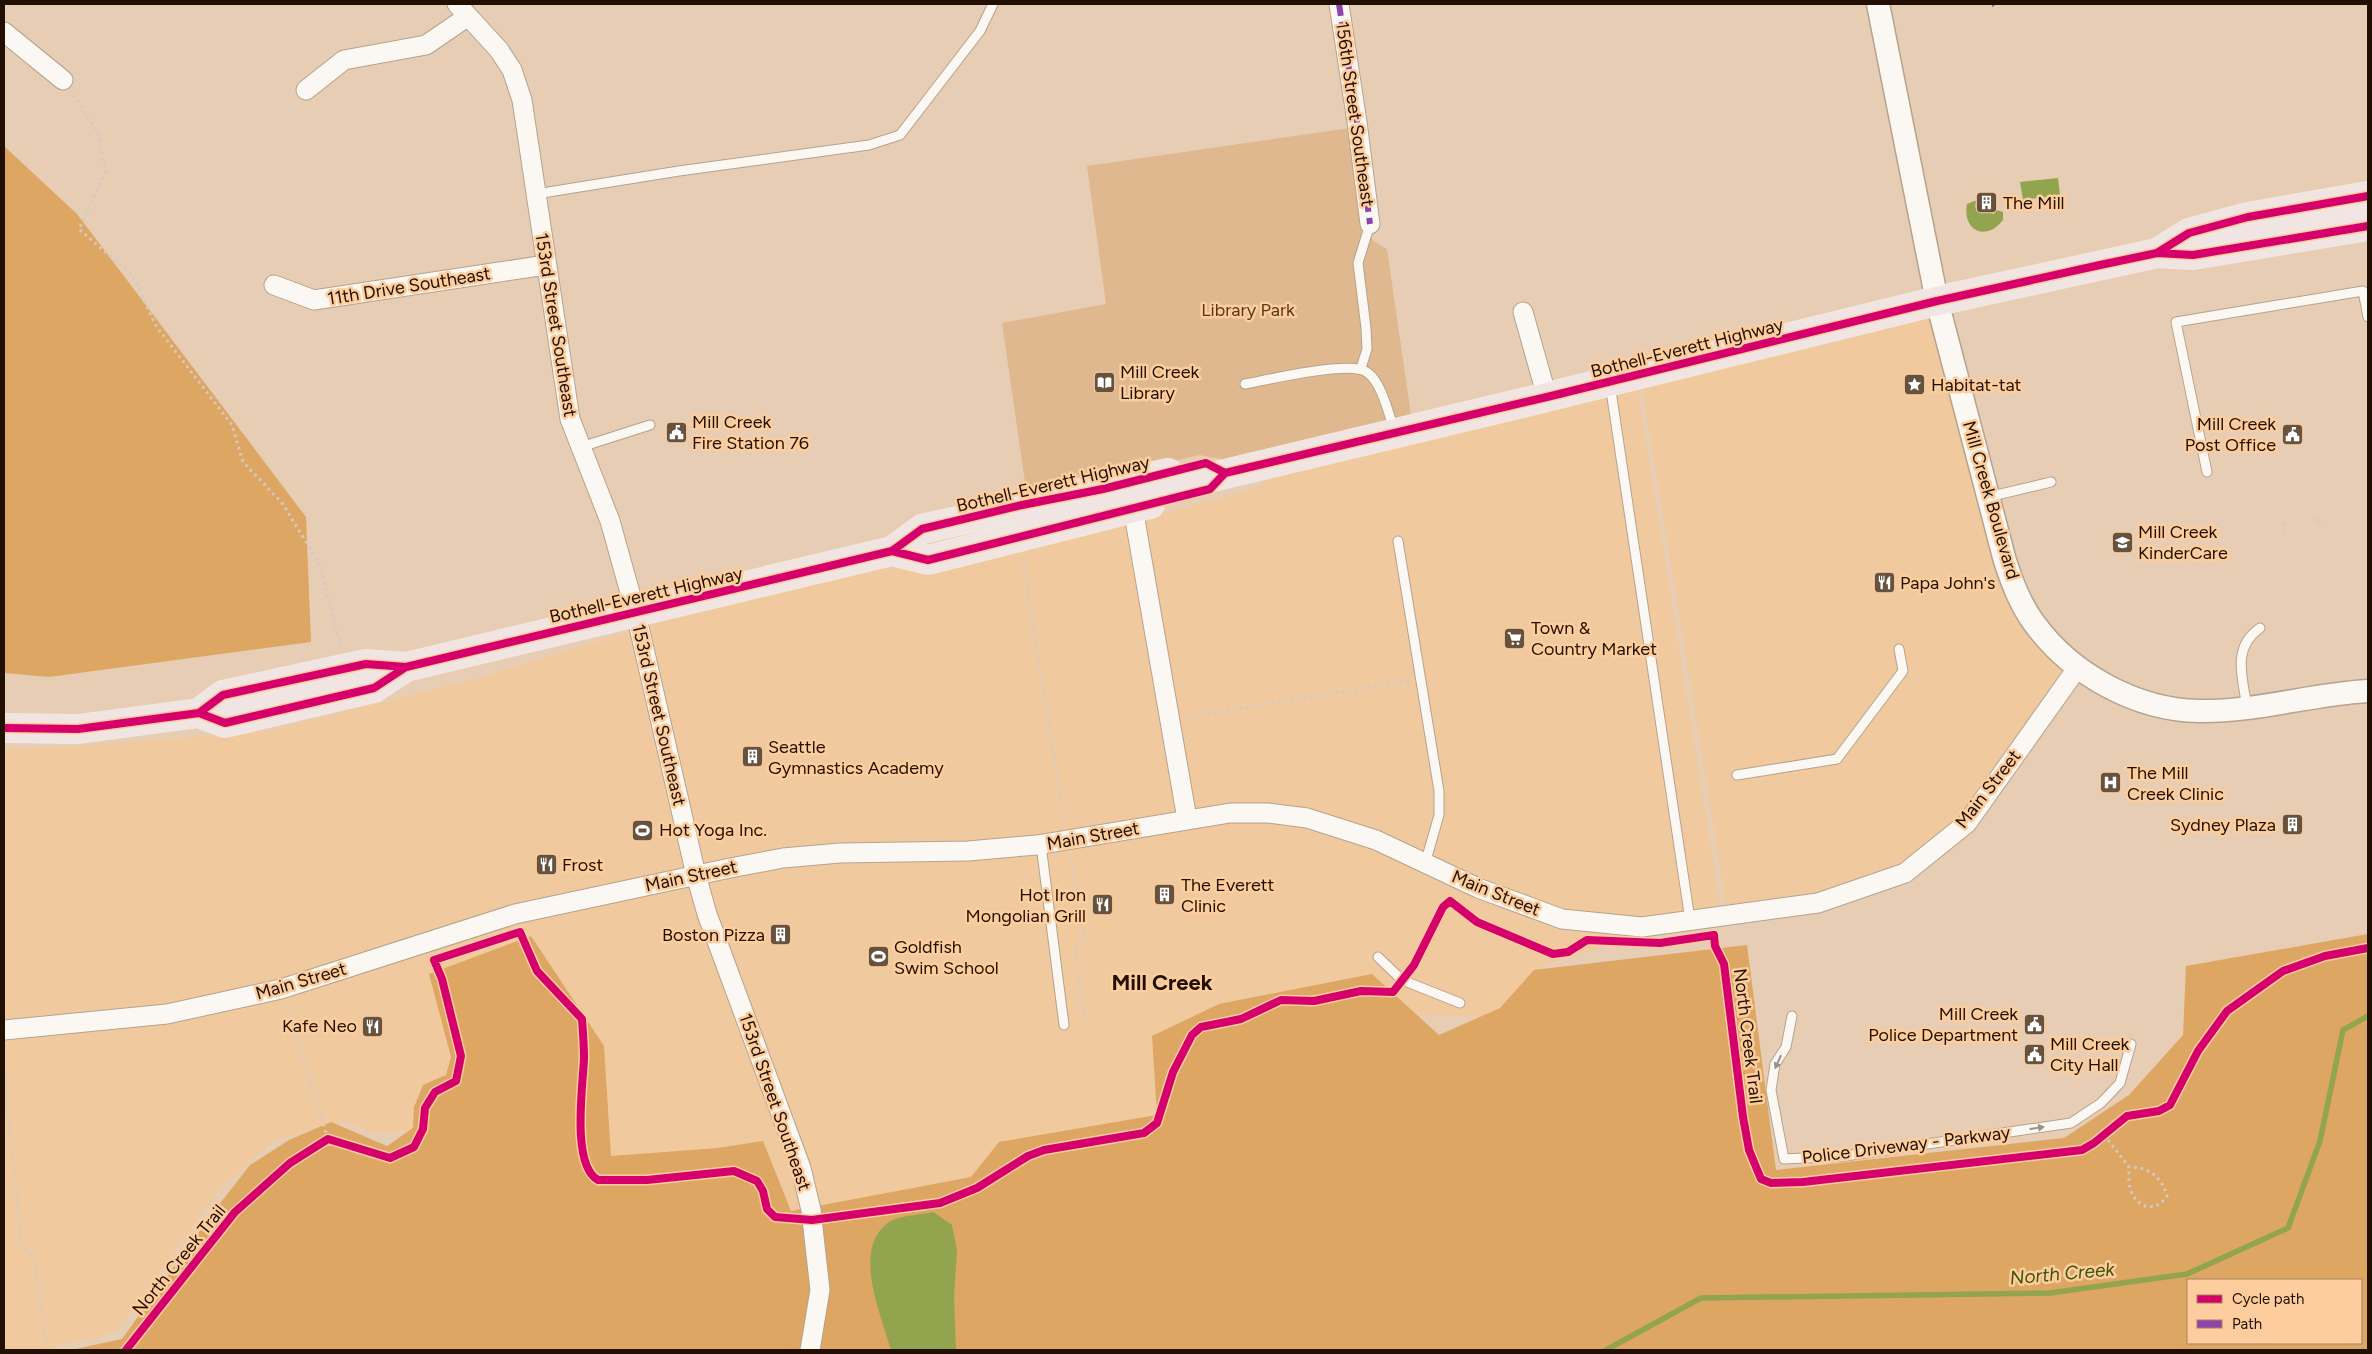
<svg xmlns="http://www.w3.org/2000/svg" width="2372" height="1354" font-family="Figtree,sans-serif">
<rect width="100%" height="100%" fill="#e7cdb3"/>
<path fill="#f1c99f" d="M 1937,301 L 2004,561 L 2078,667 L 1967,823 L 1905,873 L 1728,915 L 1640,374 Z
M 1637,386 L 1721,909 L 1652,918 L 1593,951 L 1548,963 L 1505,1018 L 1402,1014 L 1148,1156 L 850,1224 L 434,1128 L 376,1134 L 344,1121 L 273,1141 L 220,1189 L 116,1332 L 61,1345 L 54,1350 L 4,1350 L 4,749 L 76,746 L 269,731 L 479,678 L 707,608 L 876,569 L 948,570 L 1248,491 L 1291,469 Z"/>
<path fill="#dfb890" d="M 1350,128 L 1366,219 L 1373,241 L 1387,249 L 1412,422 L 1227,460 L 1199,455 L 1027,496 L 1002,323 L 1106,304 L 1087,166 Z"/>
<path fill="#dda663" fill-rule="evenodd" d="M 4,146 L 77,214 L 306,517 L 311,642 L 49,677 L 4,673 Z
M 2368,934 L 2368,1350 L 71,1350 L 122,1339 L 218,1206 L 250,1165 L 289,1140 L 331,1122 L 387,1146 L 413,1128 L 414,1107 L 423,1085 L 446,1075 L 451,1057 L 429,974 L 531,936 L 604,1046 L 611,1156 L 718,1148 L 763,1141 L 791,1211 L 971,1177 L 999,1142 L 1157,1115 L 1152,1036 L 1219,1004 L 1372,974 L 1439,1035 L 1500,1008 L 1534,970 L 1747,945 L 1776,1170 L 2064,1138 L 2129,1095 L 2183,1035 L 2186,966 ZM 2188,1280 L 2361,1280 L 2361,1343 L 2188,1343 Z"/>
<path fill="#92a44d" d="M 2058,178 L 2060,195 L 2023,200 L 2020,182 Z
M 1977,200 L 1975,207 L 1994,214 L 1996,210 L 2003,212 L 2003,220 C 1986,242 1962,231 1967,204 Z
M 933,1212 L 952,1225 L 957,1251 L 954,1296 L 956,1350 L 891,1350 C 881,1314 850,1246 891,1221 C 902,1215 921,1215 933,1212 Z"/>
<g fill="none" stroke-linecap="round" stroke-linejoin="round">
<path stroke="#92a44d" stroke-width="5.5" d="M 1606,1350 L 1701,1298 L 2050,1293 L 2187,1274 L 2288,1228 L 2320,1141 L 2343,1030 L 2368,1016"/>
<defs>
<path id="service" d="M 536,194 L 679,171 L 869,145 L 900,135 L 980,31 L 993,4
M 1361,368 L 1367,349 L 1366,328 L 1358,263 L 1370,224
M 1245,384 C 1268,380 1352,359 1368,373 C 1382,383 1389,416 1395,432
M 1610,384 L 1690,920
M 581,447 L 650,425
M 2207,472 L 2176,322 L 2363,291 L 2368,317
M 1988,497 L 2051,482
M 1398,541 L 1439,791 L 1439,815 L 1425,864
M 2247,708 C 2243,678 2231,648 2260,628
M 1737,775 L 1837,759 L 1903,671 L 1899,649
M 1041,845 L 1064,1025
M 1378,957 L 1402,980 L 1460,1003
M 1792,1016 L 1786,1047 L 1775,1064 L 1771,1090 L 1784,1159 L 1845,1156 L 2071,1123 L 2101,1103 L 2120,1083 L 2131,1044"/>
<path id="minor" d="M 457,4 L 499,50 L 512,70 L 522,100 L 570,419 L 610,521 L 636,614 L 696,875 L 707,914 L 801,1168 L 811,1210 L 820,1290 L 810,1350
M 1339,4 L 1357,122 L 1370,224
M 4,32 L 63,80
M 306,90 L 344,60 L 426,45 L 467,17
M 274,285 L 314,300 L 546,265
M 1523,312 L 1547,397
M 1133,508 L 1187,819
M 4,1030 L 167,1014 L 281,989 L 515,914 L 730,868 L 783,858 L 840,853 L 968,851 L 1037,845 L 1230,813 L 1268,813 L 1307,818 L 1376,840 L 1478,888 L 1562,919 L 1642,927 L 1818,903 L 1905,873 L 1967,823 L 2078,667"/>
<path id="tertiary" d="M 1878,4 L 1937,301 L 2005,561 C 2012,582 2020,604 2034,623 C 2071,674 2136,710 2199,711 C 2256,712 2312,694 2368,691"/>
<path id="primary" d="M 2157,253 L 2189,233 L 2248,217 L 2368,196
M 1133,508 L 1148,493 L 1154,491 L 1547,397 L 1937,301 L 2157,253 L 2193,255 L 2368,226
M 892,551 L 928,560 L 1150,504
M 199,713 L 223,695 L 366,664 L 406,667 L 892,551 L 922,529 L 1168,473
M 4,728 L 78,729 L 199,713 L 225,723 L 374,688 L 406,667"/>
</defs>
<use href="#service" stroke="#b6a28d" stroke-width="11"/>
<use href="#minor" stroke="#b6a28d" stroke-width="21"/>
<use href="#tertiary" stroke="#b6a28d" stroke-width="25"/>
<use href="#primary" stroke="#f4e8dd" stroke-width="30"/>
<path stroke="#d3cbc3" stroke-width="3" stroke-dasharray="2.5 4" stroke-linecap="butt" d="M 73,95 L 97,131 L 106,171 L 79,229 L 132,275 L 156,326 L 232,425 L 243,462 L 282,503 L 319,563 L 341,648
M 2315,520 L 2319,519 L 2320,526
M 2284,532 L 2283,523 L 2287,523
M 2217,542 L 2214,526 L 2219,525
M 1023,559 L 1064,822
M 1188,717 L 1409,681
M 1070,857 L 1084,937 L 1075,948 L 1085,1021
M 287,1006 L 328,1139
M 4,1069 L 21,1243 L 34,1256 L 47,1350
M 2104,1135 L 2129,1167 C 2129,1176 2128,1187 2133,1195 C 2142,1211 2158,1210 2167,1196 C 2161,1176 2149,1167 2129,1167"/>
<use href="#service" stroke="#fbf8f4" stroke-width="9"/>
<use href="#minor" stroke="#fbf8f4" stroke-width="19"/>
<use href="#tertiary" stroke="#fbf8f4" stroke-width="22"/>
<use href="#primary" stroke="#f0e5e3" stroke-width="28"/>
<path stroke="#8e44ad" stroke-width="6" stroke-dasharray="12 6" stroke-linecap="butt" d="M 1339,4 L 1357,122 L 1370,224
M 1994,4 L 1995,5"/>
<defs>
<path id="cycleway" d="M 2157,253 L 2189,233 L 2248,217 L 2368,196
M 892,551 L 928,560 L 1210,489 L 1225,473 L 1547,397 L 1937,301 L 2100,265 L 2157,253 L 2193,255 L 2368,226
M 199,713 L 223,695 L 366,664 L 406,667 L 892,551 L 922,529 L 1022,505 L 1103,489 L 1206,463 L 1225,473
M 4,728 L 78,729 L 199,713 L 225,723 L 374,688 L 406,667
M 126,1350 L 235,1212 L 290,1163 L 328,1139 L 390,1158 L 414,1147 L 423,1129 L 425,1108 L 435,1092 L 456,1081 L 461,1056 L 442,979 L 434,960 L 520,932 L 537,971 L 582,1019 C 583,1032 584,1045 584,1058 C 583,1085 571,1165 598,1180 L 647,1180 L 734,1171 L 757,1181 L 763,1191 L 767,1209 L 775,1217 L 812,1220 L 940,1203 L 977,1188 L 1028,1156 L 1044,1150 L 1144,1133 L 1157,1123 L 1173,1072 L 1192,1035 L 1201,1027 L 1241,1019 L 1281,1000 L 1314,1001 L 1361,991 L 1393,992 L 1414,965 L 1443,907 L 1450,901 L 1477,922 L 1553,954 L 1568,952 L 1587,940 L 1660,943 L 1714,935 L 1715,946 L 1724,964 L 1743,1117 L 1749,1150 L 1761,1179 L 1771,1183 L 1803,1182 L 2082,1150 L 2094,1143 L 2127,1116 L 2159,1111 L 2170,1105 L 2198,1051 L 2227,1011 L 2283,971 L 2325,956 L 2368,948"/>
</defs>
<use href="#cycleway" stroke="#fdcd9d" stroke-width="11"/>
<use href="#cycleway" stroke="#d6006c" stroke-width="8"/>
</g>
<defs><path id="oneway-solid" d="M-6-.8H1V-3.2L6.5 0L1 3.2V.8H-6Z" transform="scale(1.25)"/></defs>
<g fill="#999087">
<use href="#oneway-solid" transform="translate(1778 1062) rotate(114)"/>
<use href="#oneway-solid" transform="translate(2037 1128) rotate(-8)"/>
</g>
<defs>
<symbol id="building-square" viewBox="-11 -11 22 22"><rect x="-9" y="-9" width="18" height="18" rx="4" fill="#66523f" stroke="#fdcd9d"/><path d="M-4-6H4V6H1V3H-1V6H-4ZM-2.5-4.3h1.7v1.8h-1.7ZM.8-4.3h1.7v1.8H.8ZM-2.5-1h1.7V.8h-1.7ZM.8-1h1.7V.8H.8Z" fill="#fff"/></symbol>
<symbol id="library-square" viewBox="-11 -11 22 22"><rect x="-9" y="-9" width="18" height="18" rx="4" fill="#66523f" stroke="#fdcd9d"/><path d="M-6-4Q-3-5.5-.7-3.5V5Q-3 3-6 4ZM6-4Q3-5.5 .7-3.5V5Q3 3 6 4Z" fill="#fff"/></symbol>
<symbol id="sight-square" viewBox="-11 -11 22 22"><rect x="-9" y="-9" width="18" height="18" rx="4" fill="#66523f" stroke="#fdcd9d"/><path d="M0-6L1.8-2.2L6-1.7L2.9 1.2L3.7 5.4L0 3.3L-3.7 5.4L-2.9 1.2L-6-1.7L-1.8-2.2Z" fill="#fff"/></symbol>
<symbol id="civic-square" viewBox="-11 -11 22 22"><rect x="-9" y="-9" width="18" height="18" rx="4" fill="#66523f" stroke="#fdcd9d"/><path d="M-.6-6.5H3V-4.5H.6V-3L4-1V1h2V6H-6V1h2V-1L-.6-3ZM-1.2 2.5V6h2.4V2.5Z" fill="#fff"/></symbol>
<symbol id="school-square" viewBox="-11 -11 22 22"><rect x="-9" y="-9" width="18" height="18" rx="4" fill="#66523f" stroke="#fdcd9d"/><path d="M0-5L7-2L0 1L-7-2ZM-4 1L0 2.5L4 1V4Q0 6-4 4Z" fill="#fff"/></symbol>
<symbol id="restaurant-square" viewBox="-11 -11 22 22"><rect x="-9" y="-9" width="18" height="18" rx="4" fill="#66523f" stroke="#fdcd9d"/><path d="M-5-6h1v4h1v-4h1v4h1v-4h1v5L-1.5 .5V6h-2V.5L-5-1ZM5-6V6H3V1.5H1.5Q1.5-4 5-6Z" fill="#fff"/></symbol>
<symbol id="supermarket-square" viewBox="-11 -11 22 22"><rect x="-9" y="-9" width="18" height="18" rx="4" fill="#66523f" stroke="#fdcd9d"/><path d="M-6-5.5h2.5l.6 2H6L4.5 2H-2.5L-4.4-4H-6ZM-1.5 3.2a1.3 1.3 0 1 0 .1 0ZM3 3.2a1.3 1.3 0 1 0 .1 0Z" fill="#fff"/></symbol>
<symbol id="hospital-square" viewBox="-11 -11 22 22"><rect x="-9" y="-9" width="18" height="18" rx="4" fill="#66523f" stroke="#fdcd9d"/><path d="M-5-5h3v3.5h4V-5h3V5h-3V1.5h-4V5h-3Z" fill="#fff"/></symbol>
<symbol id="stadium-square" viewBox="-11 -11 22 22"><rect x="-9" y="-9" width="18" height="18" rx="4" fill="#66523f" stroke="#fdcd9d"/><path d="M0-5a6.5 5 0 1 0 0 10a6.5 5 0 1 0 0-10ZM-3.5-1.8h7v3.6h-7Z" fill="#fff"/></symbol>
</defs>
<g fill-rule="evenodd">
<use href="#building-square" x="1974" y="190" width="25" height="25"/>
<use href="#library-square" x="1092" y="370" width="25" height="25"/>
<use href="#sight-square" x="1902" y="372" width="25" height="25"/>
<use href="#civic-square" x="664" y="420" width="25" height="25"/>
<use href="#civic-square" x="2280" y="422" width="25" height="25"/>
<use href="#school-square" x="2110" y="530" width="25" height="25"/>
<use href="#restaurant-square" x="1872" y="570" width="25" height="25"/>
<use href="#supermarket-square" x="1502" y="626" width="25" height="25"/>
<use href="#building-square" x="740" y="744" width="25" height="25"/>
<use href="#hospital-square" x="2098" y="770" width="25" height="25"/>
<use href="#building-square" x="2280" y="812" width="25" height="25"/>
<use href="#stadium-square" x="630" y="818" width="25" height="25"/>
<use href="#restaurant-square" x="534" y="852" width="25" height="25"/>
<use href="#building-square" x="1152" y="882" width="25" height="25"/>
<use href="#restaurant-square" x="1090" y="892" width="25" height="25"/>
<use href="#building-square" x="768" y="922" width="25" height="25"/>
<use href="#stadium-square" x="866" y="944" width="25" height="25"/>
<use href="#civic-square" x="2022" y="1012" width="25" height="25"/>
<use href="#restaurant-square" x="360" y="1014" width="25" height="25"/>
<use href="#civic-square" x="2022" y="1042" width="25" height="25"/>
</g>
<g text-anchor="middle" stroke-width="5" stroke-linejoin="round" paint-order="stroke">
<g font-size="18" fill="#211001" stroke="#fdcd9d">
<text transform="translate(1355 114) rotate(82)" y="6">156th Street Southeast</text>
<text transform="translate(409 286) rotate(-9)" y="6">11th Drive Southeast</text>
<text transform="translate(556 325) rotate(81)" y="6">153rd Street Southeast</text>
<text transform="translate(1687 348) rotate(-14)" y="6">Bothell-Everett Highway</text>
<text transform="translate(1053 484) rotate(-13)" y="6">Bothell-Everett Highway</text>
<text transform="translate(1991 500) rotate(74)" y="6">Mill Creek Boulevard</text>
<text transform="translate(646 595) rotate(-13)" y="6">Bothell-Everett Highway</text>
<text transform="translate(659 715) rotate(77)" y="6">153rd Street Southeast</text>
<text transform="translate(1988 789) rotate(-52)" y="6">Main Street</text>
<text transform="translate(1093 836) rotate(-10)" y="6">Main Street</text>
<text transform="translate(691 876) rotate(-12)" y="6">Main Street</text>
<text transform="translate(1496 893) rotate(22)" y="6">Main Street</text>
<text transform="translate(301 981) rotate(-16)" y="6">Main Street</text>
<text transform="translate(1748 1036) rotate(83)" y="6">North Creek Trail</text>
<text transform="translate(775 1102) rotate(71)" y="6">153rd Street Southeast</text>
<text transform="translate(1906 1145) rotate(-7)" y="6">Police Driveway - Parkway</text>
<text transform="translate(179 1260) rotate(-51)" y="6">North Creek Trail</text>
</g>
<g font-size="18" fill="#211001" stroke="#fdcd9d" text-anchor="start">
<text x="2003" y="209">The Mill</text>
<text x="1120" y="378">Mill Creek<tspan x="1120" dy="21">Library</tspan></text>
<text x="1931" y="391">Habitat-tat</text>
<text x="692" y="428">Mill Creek<tspan x="692" dy="21">Fire Station 76</tspan></text>
<text x="2276" y="430" text-anchor="end">Mill Creek<tspan x="2276" dy="21">Post Office</tspan></text>
<text x="2138" y="538">Mill Creek<tspan x="2138" dy="21">KinderCare</tspan></text>
<text x="1900" y="589">Papa John's</text>
<text x="1531" y="634">Town &amp;<tspan x="1531" dy="21">Country Market</tspan></text>
<text x="768" y="753">Seattle<tspan x="768" dy="21">Gymnastics Academy</tspan></text>
<text x="2127" y="779">The Mill<tspan x="2127" dy="21">Creek Clinic</tspan></text>
<text x="2276" y="831" text-anchor="end">Sydney Plaza</text>
<text x="659" y="836">Hot Yoga Inc.</text>
<text x="562" y="871">Frost</text>
<text x="1181" y="891">The Everett<tspan x="1181" dy="21">Clinic</tspan></text>
<text x="1086" y="901" text-anchor="end">Hot Iron<tspan x="1086" dy="21">Mongolian Grill</tspan></text>
<text x="765" y="941" text-anchor="end">Boston Pizza</text>
<text x="894" y="953">Goldfish<tspan x="894" dy="21">Swim School</tspan></text>
<text x="2018" y="1020" text-anchor="end">Mill Creek<tspan x="2018" dy="21">Police Department</tspan></text>
<text x="357" y="1032" text-anchor="end">Kafe Neo</text>
<text x="2050" y="1050">Mill Creek<tspan x="2050" dy="21">City Hall</tspan></text>
</g>
<g font-size="18" fill="#593914" stroke="#fdcd9d">
<text x="1248" y="316">Library Park</text>
</g>
<g font-size="19" font-style="italic" fill="#3d5504" stroke="#fdcd9d">
<text transform="translate(2062 1273) rotate(-5)" y="7">North Creek</text>
</g>
<g font-size="22" font-weight="bold" fill="#211001" stroke="#fdcd9d">
<text x="1162" y="990">Mill Creek</text>
</g>
</g>
<rect width="2372" height="1354" fill="none" stroke="#211001" stroke-width="10"/>
<rect x="2187" y="1279" width="175" height="65" fill="#fdcd9d" stroke="#a5815f"/>
<rect x="2197" y="1295" width="25" height="8" fill="#d6006c" stroke="#a5815f"/>
<text x="2232" y="1304" font-size="15" fill="#211001">Cycle path</text>
<rect x="2197" y="1320" width="25" height="8" fill="#8e44ad" stroke="#a5815f"/>
<text x="2232" y="1329" font-size="15" fill="#211001">Path</text>
</svg>
